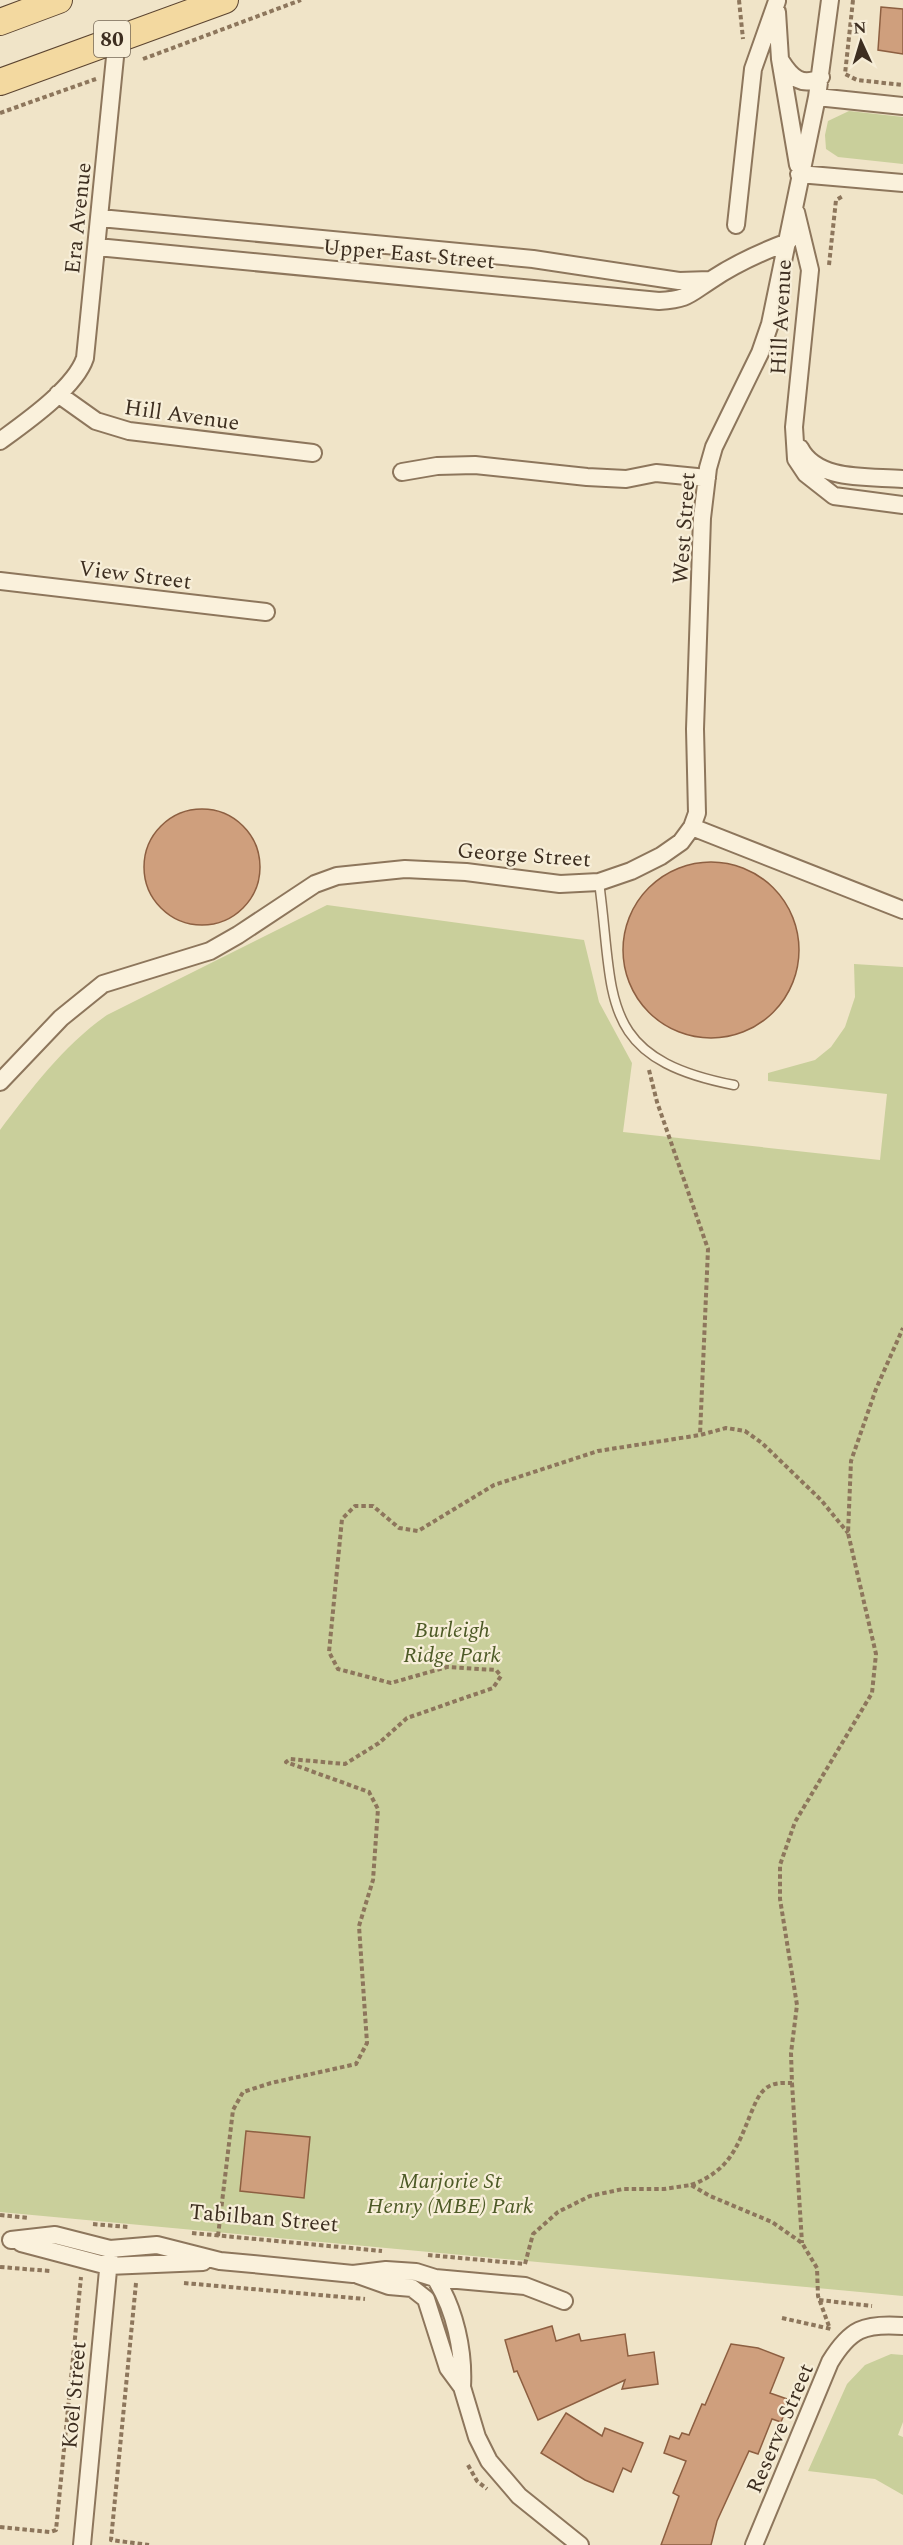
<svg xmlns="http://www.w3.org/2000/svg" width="903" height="2545" font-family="Spectral,serif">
<rect width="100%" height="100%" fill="#f0e4c8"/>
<path fill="#c9cf9b" d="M 849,111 L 903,117 L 903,164 L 838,157 L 826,149 L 825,135 L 828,121 Z
M 327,905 L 584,940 L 599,1002 L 632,1063 L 623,1132 L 880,1160 L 887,1094 L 768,1081 L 768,1073 L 815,1060 L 831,1047 L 845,1027 L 855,997 L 854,964 L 903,967 L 903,2296 L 0,2212 L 0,1130 C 31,1089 64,1045 107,1015 Z
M 891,2354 L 903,2355 L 903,2422 L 898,2435 L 903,2437 L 903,2495 L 875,2479 L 808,2471 L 847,2384 L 865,2365 Z"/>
<path fill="#cf9f7d" stroke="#8d5f41" stroke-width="1.5" d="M 881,7 L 903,9 L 903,54 L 878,50 Z
M144 867a58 58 0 1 1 116 0a58 58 0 1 1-116 0Z
M623 950a88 88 0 1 1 176 0a88 88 0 1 1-176 0Z
M 246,2131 L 310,2137 L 304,2198 L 240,2191 Z
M 552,2326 L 556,2341 L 579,2334 L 581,2341 L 625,2334 L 628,2356 L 654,2352 L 658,2384 L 622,2389 L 625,2380 L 538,2420 L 517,2371 L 514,2372 L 505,2340 Z
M 731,2344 L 758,2348 L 784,2358 L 770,2393 L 790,2400 L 781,2422 L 772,2419 L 758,2454 L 749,2451 L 717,2521 L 711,2545 L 661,2545 L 679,2496 L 673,2493 L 686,2461 L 664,2453 L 670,2436 L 679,2439 L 682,2433 L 689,2435 L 702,2404 L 705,2405 Z
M 566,2413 L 602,2436 L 605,2428 L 643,2443 L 631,2472 L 623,2468 L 613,2492 L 585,2480 L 541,2453 Z"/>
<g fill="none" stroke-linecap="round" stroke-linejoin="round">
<defs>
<path id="service" d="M 599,882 C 615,998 596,1058 734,1085"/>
<path id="minor" d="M 777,12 L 780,59 L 798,165
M 781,61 C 791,77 802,88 821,77
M 817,97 L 903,106
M 799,174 L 903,183
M 796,212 L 810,270 L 794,427 L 796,459 L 806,474 L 834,496 L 903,505
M 100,218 L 533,259 L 679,281 L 710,280
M 736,225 L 753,69 L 777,1
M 97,247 L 659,301 C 688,299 688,295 711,280 C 735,264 761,252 788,242
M 58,394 L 96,421 L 129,431 L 313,453
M 0,441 C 26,422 75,388 85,358 L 117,37
M 800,448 C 817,482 870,476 903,479
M 402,472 L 437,466 L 475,465 L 587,477 L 626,479 L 656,473 L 707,478
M 0,581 L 266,612
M 692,827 L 903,910
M 0,1082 L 61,1018 L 103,984 L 210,951 L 238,935 L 315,884 L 337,876 L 405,869 L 466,872 L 560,884 L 599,882 L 631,871 L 661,856 L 681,842 L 692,827 L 697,813 L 695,729 L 702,518 L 708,468 L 714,447 L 760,353 L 770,324 L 817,97 L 830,0
M 11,2240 L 55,2235 L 110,2249 L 157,2245 L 220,2261 L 253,2264 L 353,2274 L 386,2270 L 416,2272 L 435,2278 L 525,2286 L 564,2301
M 21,2243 L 108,2266 L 203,2262
M 358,2275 L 389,2286 L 412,2288 L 426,2299 L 448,2368 L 462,2387 L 477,2437 L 489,2461 L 519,2496 L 580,2545
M 435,2278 C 455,2309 464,2351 462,2387
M 82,2545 L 110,2249
M 754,2545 L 830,2362 C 850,2329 864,2323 903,2326"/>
<path id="primary" d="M 0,22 L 59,0
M 0,82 L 225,0"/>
</defs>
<use href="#service" stroke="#8d765c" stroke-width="11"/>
<use href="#minor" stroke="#8d765c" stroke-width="20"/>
<use href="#primary" stroke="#5b4430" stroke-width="28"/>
<path stroke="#8d765c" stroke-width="4" stroke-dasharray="4.5 3" stroke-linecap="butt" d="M 739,0 L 743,39
M 853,0 L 845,74 L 857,80 L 903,85
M 143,59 L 301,0
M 0,113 L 96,79
M 829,265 L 836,200 L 843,196
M 649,1070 L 657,1102 L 708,1249 L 700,1435
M 792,2083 L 802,2243
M 691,2185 C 729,2171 737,2148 751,2113 C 755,2104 758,2095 765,2089 C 773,2082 782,2083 792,2083 L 791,2053 L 797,2005 L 780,1899 L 780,1865 L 795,1822 L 872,1693 L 876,1654 L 848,1533 L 851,1461 L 876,1389 L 903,1328
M 0,2215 L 29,2218
M 93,2224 L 128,2227
M 192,2233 L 382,2251
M 218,2236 L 233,2110 L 243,2092 L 271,2083 L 356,2064 L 367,2043 L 359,1926 L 373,1880 L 378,1809 L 369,1792 L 286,1762 L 290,1759 L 345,1764 L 379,1743 L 407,1718 L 493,1688 L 501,1676 L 496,1670 L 447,1667 L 391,1683 L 338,1669 L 329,1652 L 342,1519 L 355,1506 L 373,1506 L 399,1528 L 418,1531 L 494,1485 L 598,1451 L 700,1435 L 726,1428 L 745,1431 L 762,1443 L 821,1500 L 848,1533
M 428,2255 L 525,2264 L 533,2234 L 558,2212 L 590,2196 L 623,2189 L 664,2189 L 691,2185 L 710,2196 L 772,2222 L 802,2243 L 817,2268 L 818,2296 L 830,2329
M 0,2267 L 50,2271
M 136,2283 L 111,2540 L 149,2545
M 184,2283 L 365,2299
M 819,2300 L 872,2306
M 782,2318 L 831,2329
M 468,2465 L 477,2481 L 487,2489
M 0,2527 L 50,2532 L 56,2530 L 81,2277"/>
<use href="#service" stroke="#faf1dc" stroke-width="8"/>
<use href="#minor" stroke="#faf1dc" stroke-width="16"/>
<use href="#primary" stroke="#f3d9a0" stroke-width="26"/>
</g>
<g text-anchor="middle" stroke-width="4.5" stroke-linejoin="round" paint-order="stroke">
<rect fill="#f7eed8" stroke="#756857" stroke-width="1.5" x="94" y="21" width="36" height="36" rx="4.5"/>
<g font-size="21" font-weight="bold" fill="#3d2e20">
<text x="112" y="46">80</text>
</g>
<g font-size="22" fill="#3d2e20" stroke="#f7eed8">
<text transform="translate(77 218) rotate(-84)" y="8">Era Avenue</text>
<text transform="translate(409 253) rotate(5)" y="8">Upper East Street</text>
<text transform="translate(780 317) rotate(-87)" y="8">Hill Avenue</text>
<text transform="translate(182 414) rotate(8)" y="8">Hill Avenue</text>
<text transform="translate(683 528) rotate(-86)" y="8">West Street</text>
<text transform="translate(135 574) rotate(7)" y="8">View Street</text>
<text transform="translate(524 854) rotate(4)" y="8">George Street</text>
<text transform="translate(264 2217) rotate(5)" y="8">Tabilban Street</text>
<text transform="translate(73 2395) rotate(-85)" y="8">Koel Street</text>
<text transform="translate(779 2428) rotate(-67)" y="8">Reserve Street</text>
</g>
<g font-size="22" font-style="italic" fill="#4d5a26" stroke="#f7eed8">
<text x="452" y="1637">Burleigh<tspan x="452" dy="25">Ridge Park</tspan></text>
<text x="450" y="2188">Marjorie St<tspan x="450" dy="25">Henry (MBE) Park</tspan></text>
</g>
</g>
<g transform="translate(861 42) rotate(356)" stroke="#f7eed8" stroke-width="4.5" paint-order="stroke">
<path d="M0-4.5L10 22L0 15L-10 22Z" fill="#3d2e20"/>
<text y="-9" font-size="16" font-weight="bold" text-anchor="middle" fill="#3d2e20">N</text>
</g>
</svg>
